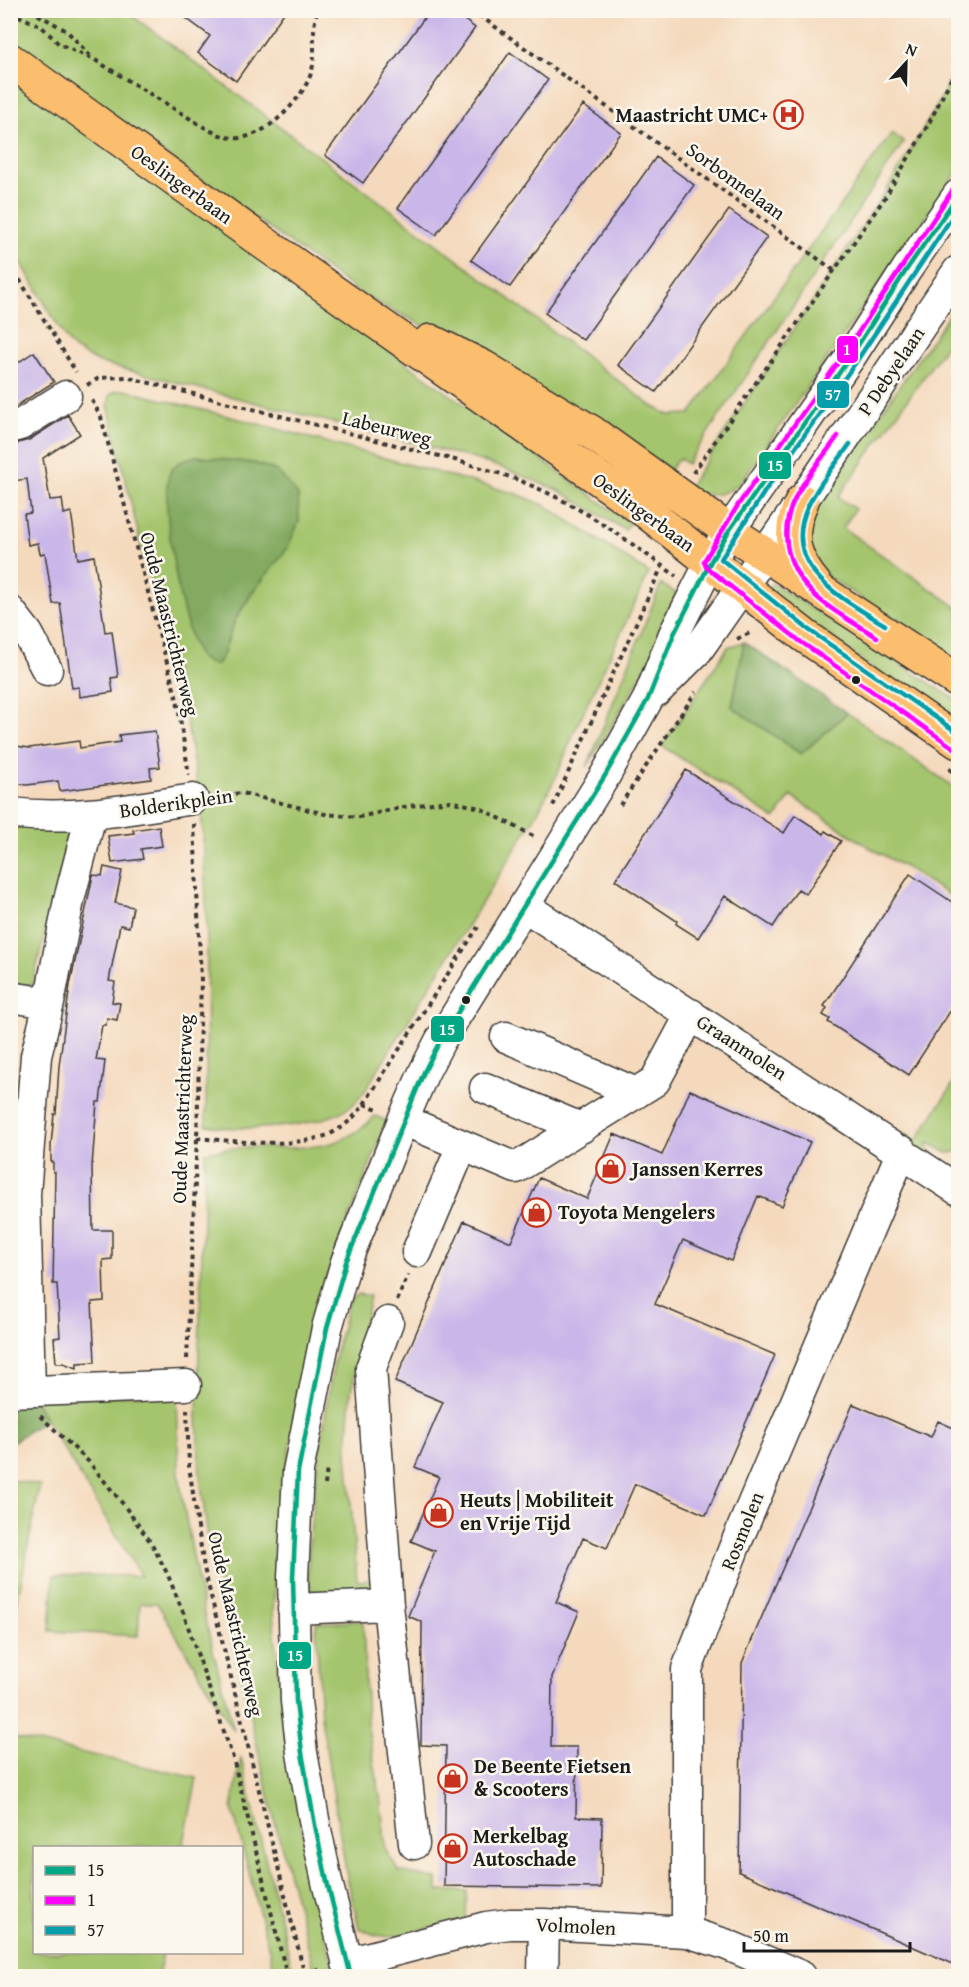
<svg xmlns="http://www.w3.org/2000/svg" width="969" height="1987" font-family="'Gentium Book Plus',serif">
<rect width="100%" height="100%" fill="#fbf7ec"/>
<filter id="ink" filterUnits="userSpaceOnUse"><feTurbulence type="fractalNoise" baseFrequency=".0167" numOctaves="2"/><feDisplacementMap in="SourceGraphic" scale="12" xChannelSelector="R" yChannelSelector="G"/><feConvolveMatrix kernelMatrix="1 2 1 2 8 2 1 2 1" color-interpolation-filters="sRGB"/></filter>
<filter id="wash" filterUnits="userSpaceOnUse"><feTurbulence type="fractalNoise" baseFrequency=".008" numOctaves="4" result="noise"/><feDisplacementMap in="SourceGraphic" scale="24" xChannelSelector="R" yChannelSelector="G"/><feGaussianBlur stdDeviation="1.35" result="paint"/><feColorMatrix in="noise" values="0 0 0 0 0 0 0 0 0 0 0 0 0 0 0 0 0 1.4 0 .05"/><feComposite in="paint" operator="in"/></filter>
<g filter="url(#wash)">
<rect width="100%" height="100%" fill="#f4d9bc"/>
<path fill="#a4c56d" stroke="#607044" stroke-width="1.5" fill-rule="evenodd" d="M 11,11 L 126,11 L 652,406 L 669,415 L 690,414 L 892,133 L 904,142 L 687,464 L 679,458 L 665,476 L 438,333 L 363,295 L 11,45 Z
M 958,63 L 958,171 L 741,482 C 725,497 707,497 686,491 L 889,186 L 937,106 Z
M 10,75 L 414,369 L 630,523 L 625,530 L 560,491 L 505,469 L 471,458 L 97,362 L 74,349 L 65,338 L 11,245 Z
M 958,302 L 958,329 L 838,497 L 855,509 L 843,528 L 958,608 L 958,660 L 829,578 L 810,554 L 807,525 L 813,510 Z
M 124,390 L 255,423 L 517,494 L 546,506 L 649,573 L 574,732 L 558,773 L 534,819 L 377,1071 C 371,1081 364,1094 356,1102 C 327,1129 243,1132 206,1125 L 207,930 L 203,832 L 198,791 L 184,707 L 140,541 L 108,405 L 110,395 L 116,391 ZM 288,481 L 252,593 L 234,622 L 223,655 L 216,665 Z
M 772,583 L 958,701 L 958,729 L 766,592 Z
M 661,584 L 676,593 L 656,650 L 587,767 Z
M 744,642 L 732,707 L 801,754 L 847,713 L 958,790 L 958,901 L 912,871 L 872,849 L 791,796 L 775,819 L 662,746 L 728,647 Z
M 10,825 L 62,830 L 67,834 L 68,844 L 32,985 L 11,984 Z
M 955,1081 L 958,1083 L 958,1152 L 947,1153 L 929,1143 L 926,1147 L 935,1154 L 931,1160 L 896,1137 L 900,1131 L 916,1141 Z
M 375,1116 L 387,1121 L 329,1270 L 311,1333 L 280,1503 L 273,1614 L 283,1719 L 305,1844 L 335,1976 L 316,1976 L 276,1826 L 208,1538 L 200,1476 L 197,1416 L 205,1152 C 214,1151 224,1149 233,1148 C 285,1144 334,1160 375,1116 Z
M 358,1294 L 370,1296 L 351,1392 L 347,1451 L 357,1581 L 374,1580 L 374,1588 L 369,1595 L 324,1597 L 311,1590 L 308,1579 L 309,1543 L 316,1477 L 330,1384 L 337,1346 L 349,1300 Z
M 177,1393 L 179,1476 L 184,1508 L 205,1619 L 234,1731 L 157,1603 L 140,1603 L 138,1636 L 50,1631 L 54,1575 L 141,1576 L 34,1400 Z
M 11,1480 L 40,1485 L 11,1634 L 10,1480 Z
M 363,1621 L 367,1723 L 380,1796 L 386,1851 L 399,1871 L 437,1879 L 438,1891 L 467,1891 L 466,1920 L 390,1937 L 375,1935 L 359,1928 L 347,1877 L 321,1718 L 316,1623 Z
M 11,1737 L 197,1778 L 183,1847 L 34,1848 L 34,1952 L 163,1953 L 158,1976 L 11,1976 Z
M 241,1758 L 294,1976 L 276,1976 L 232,1807 Z"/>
<path fill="#83aa60" stroke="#50633e" stroke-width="1.5" d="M 196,456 L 254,463 L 277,471 L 298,495 L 299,521 L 287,549 L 252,593 L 234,622 L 223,655 L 216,665 C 210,664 204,662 200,657 C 183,636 158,496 170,473 C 176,462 184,459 196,456 Z
M 744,642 L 847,713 L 801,754 L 732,707 Z
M 34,1400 L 46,1419 L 11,1443 L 11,1402 Z"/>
<g id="blocks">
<path fill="#cab7e9" d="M 175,10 L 286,10 L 236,81 L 198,53 L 210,36 Z
M 430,10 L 451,10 L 475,28 L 363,183 L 325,155 Z
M 510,52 L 548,80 L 436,235 L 398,208 Z
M 583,105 L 621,133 L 510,287 L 471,260 Z
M 656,157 L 694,185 L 583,340 L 545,313 Z
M 729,210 L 767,237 L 656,392 L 618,365 Z
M 34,352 L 54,382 L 10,410 L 10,368 Z
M 68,415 L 80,434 L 43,458 L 50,500 L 62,499 L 64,514 L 71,512 L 78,559 L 94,556 L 105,632 L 112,631 L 118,677 L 111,678 L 113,692 L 80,697 L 79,687 L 72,688 L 60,603 L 53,604 L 45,553 L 40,554 L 38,543 L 28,545 L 24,514 L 31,513 L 27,479 L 12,481 L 10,469 L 10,461 L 18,443 L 29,440 Z
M 155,731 L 160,767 L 150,768 L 151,779 L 60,791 L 58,781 L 27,785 L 10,783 L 10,745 L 29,748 L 79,741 L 80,748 L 120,742 L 119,735 Z
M 686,770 L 784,833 L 795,815 L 824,834 L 825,831 L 841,841 L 806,894 L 798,889 L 773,927 L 725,896 L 698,938 L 676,924 L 677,921 L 615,880 Z
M 159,826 L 162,846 L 141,849 L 143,859 L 112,863 L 108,836 L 134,833 L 133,830 Z
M 104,867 L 122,871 L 115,903 L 133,907 L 129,927 L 120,925 L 109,981 L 115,982 L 112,1002 L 120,1003 L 117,1020 L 107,1018 L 106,1025 L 102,1025 L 96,1060 L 105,1061 L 100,1102 L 97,1102 L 92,1166 L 93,1230 L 112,1230 L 112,1259 L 103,1260 L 104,1301 L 92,1302 L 95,1362 L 77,1363 L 77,1368 L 63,1363 L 56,1363 L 54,1338 L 60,1337 L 57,1284 L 53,1284 L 55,1172 L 53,1172 L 53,1162 L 51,1162 L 51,1145 L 54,1114 L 56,1114 L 59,1066 L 70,985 L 93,875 L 102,876 Z
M 910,874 L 958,906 L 958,999 L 909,1075 L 828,1022 L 830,1019 L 823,1015 L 827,1008 L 824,1006 Z
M 690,1090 L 810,1142 L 782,1206 L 758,1196 L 731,1261 L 683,1240 L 655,1304 L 775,1355 L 706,1515 L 635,1484 L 607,1548 L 583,1538 L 556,1602 L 579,1612 L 552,1677 L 551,1747 L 577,1747 L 576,1817 L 602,1818 L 601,1888 L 444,1886 L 446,1746 L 421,1745 L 422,1622 L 408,1616 L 435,1551 L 411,1541 L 439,1477 L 415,1467 L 443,1402 L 395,1382 L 464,1221 L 511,1242 L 539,1178 L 587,1199 L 614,1134 L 662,1155 Z
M 853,1404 L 931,1437 L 938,1421 L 958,1430 L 958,1966 L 739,1872 L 742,1663 Z"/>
</g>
</g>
<g filter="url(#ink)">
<use href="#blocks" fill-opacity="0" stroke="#3c3834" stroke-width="1.5"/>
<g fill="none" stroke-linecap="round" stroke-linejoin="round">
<defs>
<path id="minor" d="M 10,428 L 20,425 L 66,396
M 10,611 L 28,634 L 47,670
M 657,691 L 697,651 L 802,501 L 958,271
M 10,813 C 73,821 131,809 193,799
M 524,906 L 958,1190
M 10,997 L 49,1003 L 69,900 L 91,815
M 506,1037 L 636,1093
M 485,1088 L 581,1128
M 403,1120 L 516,1168 L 655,1081 L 691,1014
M 417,1252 L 462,1146
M 388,1322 L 371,1368 L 388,1605 L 414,1844
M 30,1391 L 25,1194 L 36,1056 L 49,1003
M 10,1392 L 186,1385
M 293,1609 L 388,1605
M 687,1932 L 687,1669 L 734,1548 L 902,1151
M 347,1963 L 486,1927 L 510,1924 L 544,1924 L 687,1932 L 725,1944 L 801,1976
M 351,1976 L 328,1886 L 315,1825 L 302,1753 L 296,1701 L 293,1578 L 298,1471 L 327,1328 L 346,1262 L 403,1120 L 424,1072 L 440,1041 L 606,774 L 648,699 L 674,634 L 711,561 L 729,531 L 851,356 L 907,269 L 958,195
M 543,1976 L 544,1924"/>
<path id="major" d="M 10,60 L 264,243 L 648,513 L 805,636 L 958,742
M 430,341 L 483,367 L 591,432 L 729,531 L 958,681
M 802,501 C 786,536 793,559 817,587"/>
</defs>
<use href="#minor" stroke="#3c3834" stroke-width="33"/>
<use href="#major" stroke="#3c3834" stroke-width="36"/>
<path stroke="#3c3834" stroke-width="4" stroke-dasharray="4.5 4.5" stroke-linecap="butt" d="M 30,10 L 67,31 L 92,58
M 472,10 L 835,271
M 10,12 L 41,26 L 59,44 L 95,60 L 207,129 C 215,133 223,137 233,138 C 264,141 305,98 312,70 C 317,50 310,30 318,10
M 10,264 L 76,372
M 87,385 L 99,378 L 126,377 L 455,460 C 480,468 506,474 530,485 C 583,507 630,542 676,576
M 92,400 L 101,417 L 177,700 L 189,775
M 693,473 L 884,199 L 928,125 L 958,65
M 737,639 L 752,632
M 949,769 L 958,775
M 217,796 L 242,793 L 325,814 L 359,817 L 409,806 L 450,801 L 480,808 L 537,838
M 620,805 L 696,692
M 553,806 L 662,566
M 364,1104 L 380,1110
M 197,1138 C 234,1141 295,1149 330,1134 C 344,1127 355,1117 364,1104 L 478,927
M 397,1301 L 408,1275
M 187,1359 L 197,1138 L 201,980 L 194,824
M 187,1409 L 189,1466 L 204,1568 L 305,1976
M 40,1416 L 88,1461 L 123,1504 L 152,1544 L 167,1573 L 183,1612 L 233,1758 L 287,1976
M 325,1485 L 327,1468
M 288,1976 L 323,1969"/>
<use href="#minor" stroke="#fff" stroke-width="30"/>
<use href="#major" stroke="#fbbd6e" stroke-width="33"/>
<defs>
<path id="bus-1" d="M 351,1976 L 328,1886 L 315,1825 L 302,1753 L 296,1701 L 293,1578 L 298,1471 L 327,1328 L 346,1262 L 424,1072 L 440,1041 L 606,774 L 648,699 L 674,634 L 711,561 L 729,531 L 851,356 L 907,269 L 958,195"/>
<path id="bus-2" d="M 952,191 L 844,354 L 738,505 L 704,561 L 706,567 L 801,642 L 954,748
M 838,436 C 824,456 807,475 796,496 C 788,511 785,529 787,545 C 795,594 840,614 877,637"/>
<path id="bus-3" d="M 958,208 L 856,362 L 767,488 L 721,559 L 809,630 L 958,733
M 850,444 C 836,464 818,484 808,506 C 779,568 843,599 885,625"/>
</defs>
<use href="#bus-1" stroke="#fbf7ec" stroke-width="9"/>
<use href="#bus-2" stroke="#fbf7ec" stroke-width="9"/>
<use href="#bus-3" stroke="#fbf7ec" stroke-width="9"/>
<use href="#bus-1" stroke="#00a886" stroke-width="4.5"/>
<use href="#bus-2" stroke="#f0f" stroke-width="4.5"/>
<use href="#bus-3" stroke="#069eaa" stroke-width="4.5"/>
</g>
</g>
<defs>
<symbol id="hospital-ring" viewBox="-11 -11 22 22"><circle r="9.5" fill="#fbf7ec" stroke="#c8321e" stroke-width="1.5"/><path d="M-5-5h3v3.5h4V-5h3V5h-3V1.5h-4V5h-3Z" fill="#c8321e"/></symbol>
<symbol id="shop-ring" viewBox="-11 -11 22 22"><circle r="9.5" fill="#fbf7ec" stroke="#c8321e" stroke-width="1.5"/><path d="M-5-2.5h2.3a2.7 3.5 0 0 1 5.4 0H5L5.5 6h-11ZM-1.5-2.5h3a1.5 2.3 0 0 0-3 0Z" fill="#c8321e"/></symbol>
</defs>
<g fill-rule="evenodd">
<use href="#hospital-ring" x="772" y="98" width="33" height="33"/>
<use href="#shop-ring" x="594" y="1152" width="33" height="33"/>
<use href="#shop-ring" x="520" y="1196" width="33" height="33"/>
<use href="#shop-ring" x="422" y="1496" width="33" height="33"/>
<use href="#shop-ring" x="436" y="1762" width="33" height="33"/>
<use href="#shop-ring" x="436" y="1832" width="33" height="33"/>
</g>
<g fill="#1c1c1c" stroke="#fbf7ec" stroke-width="2">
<circle cx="856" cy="680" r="5"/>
<circle cx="466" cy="1000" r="5"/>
</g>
<g text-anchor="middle" stroke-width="5" stroke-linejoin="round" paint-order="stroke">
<g font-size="20" font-weight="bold" fill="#1c1c1c" stroke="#fbf7ec" text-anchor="start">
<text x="768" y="122" text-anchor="end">Maastricht UMC+</text>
<text x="632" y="1176">Janssen Kerres</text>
<text x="558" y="1219">Toyota Mengelers</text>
<text x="460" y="1507">Heuts | Mobiliteit<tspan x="460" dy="23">en Vrije Tijd</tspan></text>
<text x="474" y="1773">De Beente Fietsen<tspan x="474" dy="23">&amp; Scooters</tspan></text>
<text x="473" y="1843">Merkelbag<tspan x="473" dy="23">Autoschade</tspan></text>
</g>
<g font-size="20" fill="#1c1c1c" stroke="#fbf7ec">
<text transform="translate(736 181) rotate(36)" y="7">Sorbonnelaan</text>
<text transform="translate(182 184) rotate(36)" y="7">Oeslingerbaan</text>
<text transform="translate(891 371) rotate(-56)" y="7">P Debyelaan</text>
<text transform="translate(387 428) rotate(14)" y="7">Labeurweg</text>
<text transform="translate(644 512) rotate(36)" y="7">Oeslingerbaan</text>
<text transform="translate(170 624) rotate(76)" y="7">Oude Maastrichterweg</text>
<text transform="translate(176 803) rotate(-8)" y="7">Bolderikplein</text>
<text transform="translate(742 1047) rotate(33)" y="7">Graanmolen</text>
<text transform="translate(182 1109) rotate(-88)" y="7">Oude Maastrichterweg</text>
<text transform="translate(742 1531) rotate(-68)" y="7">Rosmolen</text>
<text transform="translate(236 1624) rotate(77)" y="7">Oude Maastrichterweg</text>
<text transform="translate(576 1926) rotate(3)" y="7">Volmolen</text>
</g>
</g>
<g stroke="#fbf7ec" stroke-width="2">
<rect x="836" y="335" width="23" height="29" rx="6" fill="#f0f"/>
<rect x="816" y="380" width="34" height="29" rx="6" fill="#069eaa"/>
<rect x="758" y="451" width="34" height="29" rx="6" fill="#00a886"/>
<rect x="430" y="1015" width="35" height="28" rx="6" fill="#00a886"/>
<rect x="278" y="1641" width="34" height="29" rx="6" fill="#00a886"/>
</g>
<g font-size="16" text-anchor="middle" font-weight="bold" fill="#fff">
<text x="847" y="355">1</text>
<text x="833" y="400">57</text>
<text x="775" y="471">15</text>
<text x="447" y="1035">15</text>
<text x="295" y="1661">15</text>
</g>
<rect width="969" height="1987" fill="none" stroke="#fbf7ec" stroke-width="36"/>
<rect x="33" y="1846" width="210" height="108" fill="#fbf7ec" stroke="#a29f99" stroke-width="1.5"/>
<rect x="45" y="1866" width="30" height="9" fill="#00a886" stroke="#a29f99" stroke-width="1.5"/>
<text x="87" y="1876" font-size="18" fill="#1c1c1c">15</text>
<rect x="45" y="1896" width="30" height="9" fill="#ff00ff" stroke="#a29f99" stroke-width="1.5"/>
<text x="87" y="1906" font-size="18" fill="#1c1c1c">1</text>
<rect x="45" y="1926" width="30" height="9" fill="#069eaa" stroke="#a29f99" stroke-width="1.5"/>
<text x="87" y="1936" font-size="18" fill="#1c1c1c">57</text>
<g transform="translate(906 63) rotate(22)" stroke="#fbf7ec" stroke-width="4.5" paint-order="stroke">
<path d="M0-4.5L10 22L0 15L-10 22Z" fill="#1c1c1c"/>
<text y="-9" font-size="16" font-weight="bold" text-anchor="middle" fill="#1c1c1c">N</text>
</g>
<path d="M744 1942v9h166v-9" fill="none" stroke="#1c1c1c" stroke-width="3"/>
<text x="753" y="1942" font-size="18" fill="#1c1c1c" stroke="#fbf7ec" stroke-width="4.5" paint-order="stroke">50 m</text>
</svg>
